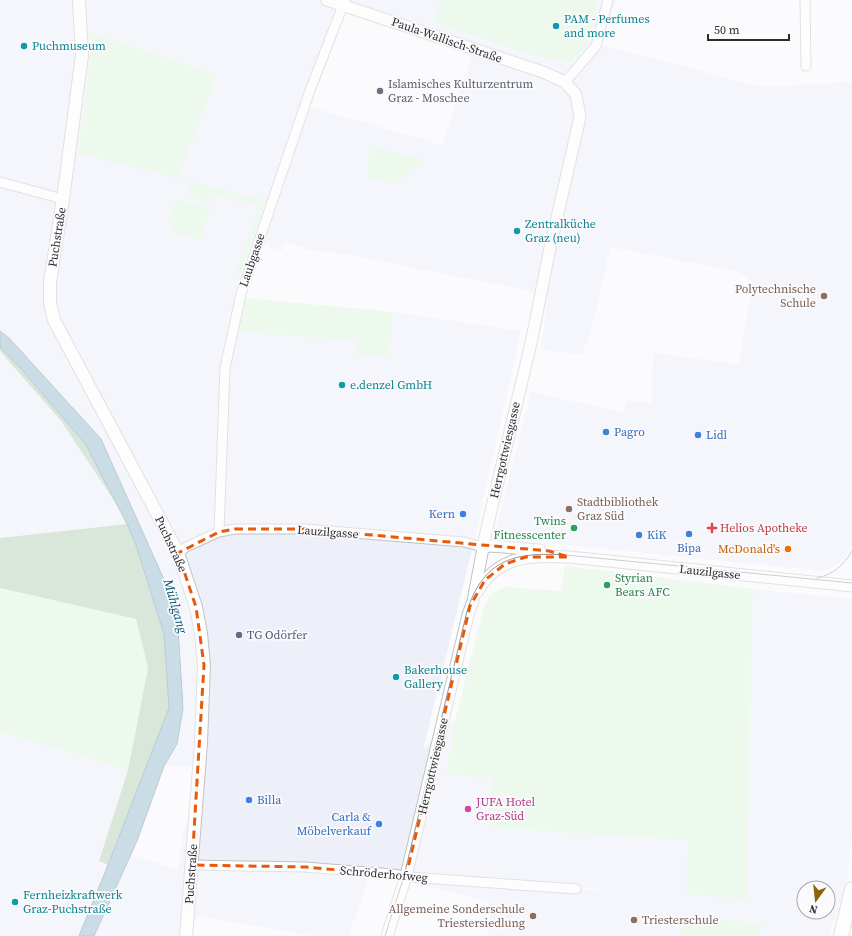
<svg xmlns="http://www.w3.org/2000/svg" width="852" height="936" font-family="'Source Serif 4',serif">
<rect width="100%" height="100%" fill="#fbfbfd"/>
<path fill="#edf0f9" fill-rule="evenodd" d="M 0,0 L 616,0 L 601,45 L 762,87 L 852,82 L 852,544 L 842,561 L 831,569 L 824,571 L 497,538 L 495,533 L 531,392 L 623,412 L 628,400 L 652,404 L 653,353 L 739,364 L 753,281 L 739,272 L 610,247 L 597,308 L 587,342 L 582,354 L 541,350 L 548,296 L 506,286 L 398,265 L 353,255 L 309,250 L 285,241 L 282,251 L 252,241 L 245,260 L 226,331 L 358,341 L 389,357 L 394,312 L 521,331 L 472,550 L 423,750 L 456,717 L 446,774 L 492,779 L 492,828 L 688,841 L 747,899 L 753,589 L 852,599 L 852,833 L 846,890 L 837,911 L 830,936 L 488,936 L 492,903 L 371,872 L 348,936 L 313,936 L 198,916 L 184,936 L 94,936 L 131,854 L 178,870 L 183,835 L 188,816 L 192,767 L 164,766 L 177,744 L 183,708 L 178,628 L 170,593 L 101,439 L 9,338 L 0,331 ZM 345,12 L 472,54 L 442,145 L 310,107 ZM 90,32 L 178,178 L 78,152 L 91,51 ZM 535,885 L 631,891 L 632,891 L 576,889 ZM 804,888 L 828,888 L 828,912 L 804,912 Z
M 0,347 L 86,445 L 127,524 L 0,538 Z
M 0,732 L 128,770 L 99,861 L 108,865 L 79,936 L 0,936 Z"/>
<path fill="#ddf5dc" d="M 441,0 L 599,0 L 591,35 L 585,49 L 570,62 L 553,61 L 434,23 Z
M 90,32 L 217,75 L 178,178 L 78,153 L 91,51 Z
M 371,145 L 424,160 L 397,184 L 367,178 Z
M 191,181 L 266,201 L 240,276 L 236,273 L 259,206 L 214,195 L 212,203 L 187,196 Z
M 177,200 L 194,203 L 210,208 L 201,240 C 194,238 182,238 177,234 C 165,225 169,209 177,200 Z
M 245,298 L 394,312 L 389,357 L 356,354 L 358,341 L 236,332 Z
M 565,566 L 753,589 L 747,899 L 687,894 L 688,841 L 492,828 L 492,779 L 446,774 L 456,717 L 483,610 L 490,595 L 505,587 L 561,591 Z
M 0,588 L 136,619 L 148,668 L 128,770 L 0,732 Z
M 683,915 L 761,924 L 759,936 L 680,936 Z"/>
<path fill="#b0ccaf" d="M 0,347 L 23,371 L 86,445 L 119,508 L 61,421 L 0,351 Z
M 127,524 L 136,545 L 164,634 L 169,708 L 108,865 L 99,861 L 128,770 L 148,668 L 136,619 L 0,588 L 0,538 Z"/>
<path fill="#8fb7c9" stroke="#718d9a" d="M 0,331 L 9,338 L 101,439 L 170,593 L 178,628 L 183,708 L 177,744 L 164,766 L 137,841 L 94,936 L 79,936 L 108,865 L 169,708 L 164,634 L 136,545 L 127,524 L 86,445 L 23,371 L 0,347 Z"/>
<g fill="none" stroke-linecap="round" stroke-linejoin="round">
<defs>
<path id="minor" d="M 805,0 L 806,66
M 565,82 L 596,46 L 608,0
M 0,182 L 63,199
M 219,532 L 225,368 L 241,294 L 309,93 L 345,0
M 178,553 L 186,547 L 219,532 L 235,529 L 305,529 L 464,542 L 483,547
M 192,865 L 305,867 L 393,874 L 409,877 L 576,889"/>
<path id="tertiary" d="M 327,0 L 543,72 L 565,82 L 576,95 L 580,117 L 550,248 L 531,343 L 486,532 L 473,601 L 468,615 L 406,876 L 387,936
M 483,547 L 490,546 L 540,550
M 477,592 C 498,555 531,555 569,557 L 852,586"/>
<path id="secondary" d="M 79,0 L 82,55 L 63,199 L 50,282 L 50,303 L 54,320 L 178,553 L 196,607 L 201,633 L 204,665 L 201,743 L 186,936"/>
<path id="primary" d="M 841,936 L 852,889"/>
</defs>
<use href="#minor" stroke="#c2c2c4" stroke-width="11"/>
<use href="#tertiary" stroke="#c2c2c4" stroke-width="13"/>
<use href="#secondary" stroke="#c2c2c4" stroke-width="14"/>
<use href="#primary" stroke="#c2c2c4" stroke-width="16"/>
<use href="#minor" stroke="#fff" stroke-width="9"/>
<use href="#tertiary" stroke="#fff" stroke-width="11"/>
<use href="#secondary" stroke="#fff" stroke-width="12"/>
<use href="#primary" stroke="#fff" stroke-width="14"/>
<path stroke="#979798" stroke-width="1" d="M 817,578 C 834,574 843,566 852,551
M 385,936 L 404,876 L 467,611 C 484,558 516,552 566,555 L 852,583"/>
</g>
<path d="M0 0H852V936H0ZM 235,529 L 305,529 L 549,551 L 569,557 L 526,557 L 505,564 L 485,580 L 470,606 L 406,876 L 305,867 L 192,865 L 204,665 L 196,607 L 178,553 L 219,532 Z" fill="#fbfbfd" fill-opacity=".55" fill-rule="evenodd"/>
<path fill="none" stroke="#e8590c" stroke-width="3" stroke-dasharray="8 5" stroke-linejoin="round" d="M 235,529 L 305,529 L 549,551 L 569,557 L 526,557 L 505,564 L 485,580 L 470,606 L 406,876 L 305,867 L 192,865 L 204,665 L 196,607 L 178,553 L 219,532 Z"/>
<g fill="#0f9aa8" stroke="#fbfbfd" stroke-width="1.5">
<circle cx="556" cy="26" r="4"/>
<circle cx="24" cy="46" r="4"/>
<circle cx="517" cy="231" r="4"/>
<circle cx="342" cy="385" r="4"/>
<circle cx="396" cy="677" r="4"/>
<circle cx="15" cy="902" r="4"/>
</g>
<circle fill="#6b7280" stroke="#fbfbfd" stroke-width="1.5" cx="380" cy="91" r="4"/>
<g fill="#8d6e63" stroke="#fbfbfd" stroke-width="1.5">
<circle cx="824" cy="296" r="4"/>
<circle cx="569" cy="509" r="4"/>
<circle cx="533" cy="916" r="4"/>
<circle cx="634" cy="920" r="4"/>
</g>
<g fill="#3f7fe0" stroke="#fbfbfd" stroke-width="1.5">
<circle cx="606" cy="432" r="4"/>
<circle cx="698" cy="435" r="4"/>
<circle cx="463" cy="514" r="4"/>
<circle cx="689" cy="534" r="4"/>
<circle cx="639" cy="535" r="4"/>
<circle cx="249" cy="800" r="4"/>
<circle cx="379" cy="824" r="4"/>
</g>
<g fill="#2e9e5b" stroke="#fbfbfd" stroke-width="1.5">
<circle cx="574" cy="528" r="4"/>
<circle cx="607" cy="585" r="4"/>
</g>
<path fill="#e0444e" stroke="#fbfbfd" stroke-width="1.5" d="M710 522h4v4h4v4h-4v4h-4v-4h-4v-4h4z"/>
<circle fill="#e8710a" stroke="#fbfbfd" stroke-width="1.5" cx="788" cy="549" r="4"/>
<circle fill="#5c6f8a" stroke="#fbfbfd" stroke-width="1.5" cx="239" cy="635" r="4"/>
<circle fill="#d1479c" stroke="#fbfbfd" stroke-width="1.5" cx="468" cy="809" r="4"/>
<g text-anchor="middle" stroke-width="3.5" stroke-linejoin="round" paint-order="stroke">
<g font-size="12" fill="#0d838f" stroke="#fbfbfd" text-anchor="start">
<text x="564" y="23">PAM - Perfumes<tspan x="564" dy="14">and more</tspan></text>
<text x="32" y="50">Puchmuseum</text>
<text x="525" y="228">Zentralküche<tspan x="525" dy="14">Graz (neu)</tspan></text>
<text x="350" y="389">e.denzel GmbH</text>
<text x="404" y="674">Bakerhouse<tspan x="404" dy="14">Gallery</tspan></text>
<text x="23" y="899">Fernheizkraftwerk<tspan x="23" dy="14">Graz-Puchstraße</tspan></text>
</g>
<g font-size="12" fill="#2c2c2d" stroke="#fbfbfd">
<text transform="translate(447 40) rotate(19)" y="4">Paula-Wallisch-Straße</text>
<text transform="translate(57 237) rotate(-81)" y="4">Puchstraße</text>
<text transform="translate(252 260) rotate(-71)" y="4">Laubgasse</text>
<text transform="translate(505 450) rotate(-77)" y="4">Herrgottwiesgasse</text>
<text transform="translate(328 532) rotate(4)" y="4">Lauzilgasse</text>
<text transform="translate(171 544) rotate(65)" y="4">Puchstraße</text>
<text transform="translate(710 572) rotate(6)" y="4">Lauzilgasse</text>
<text transform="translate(433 766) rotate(-77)" y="4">Herrgottwiesgasse</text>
<text transform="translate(191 874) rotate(-86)" y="4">Puchstraße</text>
<text transform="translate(384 874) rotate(5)" y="4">Schröderhofweg</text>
</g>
<g font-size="12" fill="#5b616d" stroke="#fbfbfd" text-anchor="start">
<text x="388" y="88">Islamisches Kulturzentrum<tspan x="388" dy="14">Graz - Moschee</tspan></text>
</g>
<g font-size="12" fill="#785e54" stroke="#fbfbfd" text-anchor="end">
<text x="816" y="293">Polytechnische<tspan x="816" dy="14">Schule</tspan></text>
<text x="577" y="506" text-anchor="start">Stadtbibliothek<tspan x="577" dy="14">Graz Süd</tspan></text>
<text x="525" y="913">Allgemeine Sonderschule<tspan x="525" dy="14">Triestersiedlung</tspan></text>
<text x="642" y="924" text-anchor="start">Triesterschule</text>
</g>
<g font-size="12" fill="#366cbe" stroke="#fbfbfd" text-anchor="start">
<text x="614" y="436">Pagro</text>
<text x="706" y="439">Lidl</text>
<text x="455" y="518" text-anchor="end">Kern</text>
<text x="647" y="539">KiK</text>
<text x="689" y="552" text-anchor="middle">Bipa</text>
<text x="257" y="804">Billa</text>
<text x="371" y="821" text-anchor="end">Carla &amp;<tspan x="371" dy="14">Möbelverkauf</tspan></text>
</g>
<g font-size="12" fill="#27864d" stroke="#fbfbfd" text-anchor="end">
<text x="566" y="525">Twins<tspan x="566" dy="14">Fitnesscenter</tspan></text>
<text x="615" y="582" text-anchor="start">Styrian<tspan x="615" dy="14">Bears AFC</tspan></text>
</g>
<g font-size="12" fill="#be3a42" stroke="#fbfbfd" text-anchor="start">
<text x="720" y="532">Helios Apotheke</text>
</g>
<g font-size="12" fill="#c56008" stroke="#fbfbfd" text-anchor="end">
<text x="780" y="553">McDonald's</text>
</g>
<g font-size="12" fill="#4e5e75" stroke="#fbfbfd" text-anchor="start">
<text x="247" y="639">TG Odörfer</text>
</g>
<g font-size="12" fill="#b23c85" stroke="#fbfbfd" text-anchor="start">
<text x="476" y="806">JUFA Hotel<tspan x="476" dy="14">Graz-Süd</tspan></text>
</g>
<g font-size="13" font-style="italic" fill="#00536c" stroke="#fbfbfd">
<text transform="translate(176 606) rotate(74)" y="5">Mühlgang</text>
</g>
</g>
<g transform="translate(816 900) rotate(195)"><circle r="19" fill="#fbfbfd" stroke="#a8a8aa"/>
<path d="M0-3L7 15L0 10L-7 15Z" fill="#8e6409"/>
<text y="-6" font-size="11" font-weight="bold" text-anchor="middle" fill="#2c2c2d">N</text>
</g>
<path d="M708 34v6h81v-6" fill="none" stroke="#2c2c2d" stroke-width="2"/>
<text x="714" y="34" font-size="12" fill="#2c2c2d" stroke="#fbfbfd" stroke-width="3" paint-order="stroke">50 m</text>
</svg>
